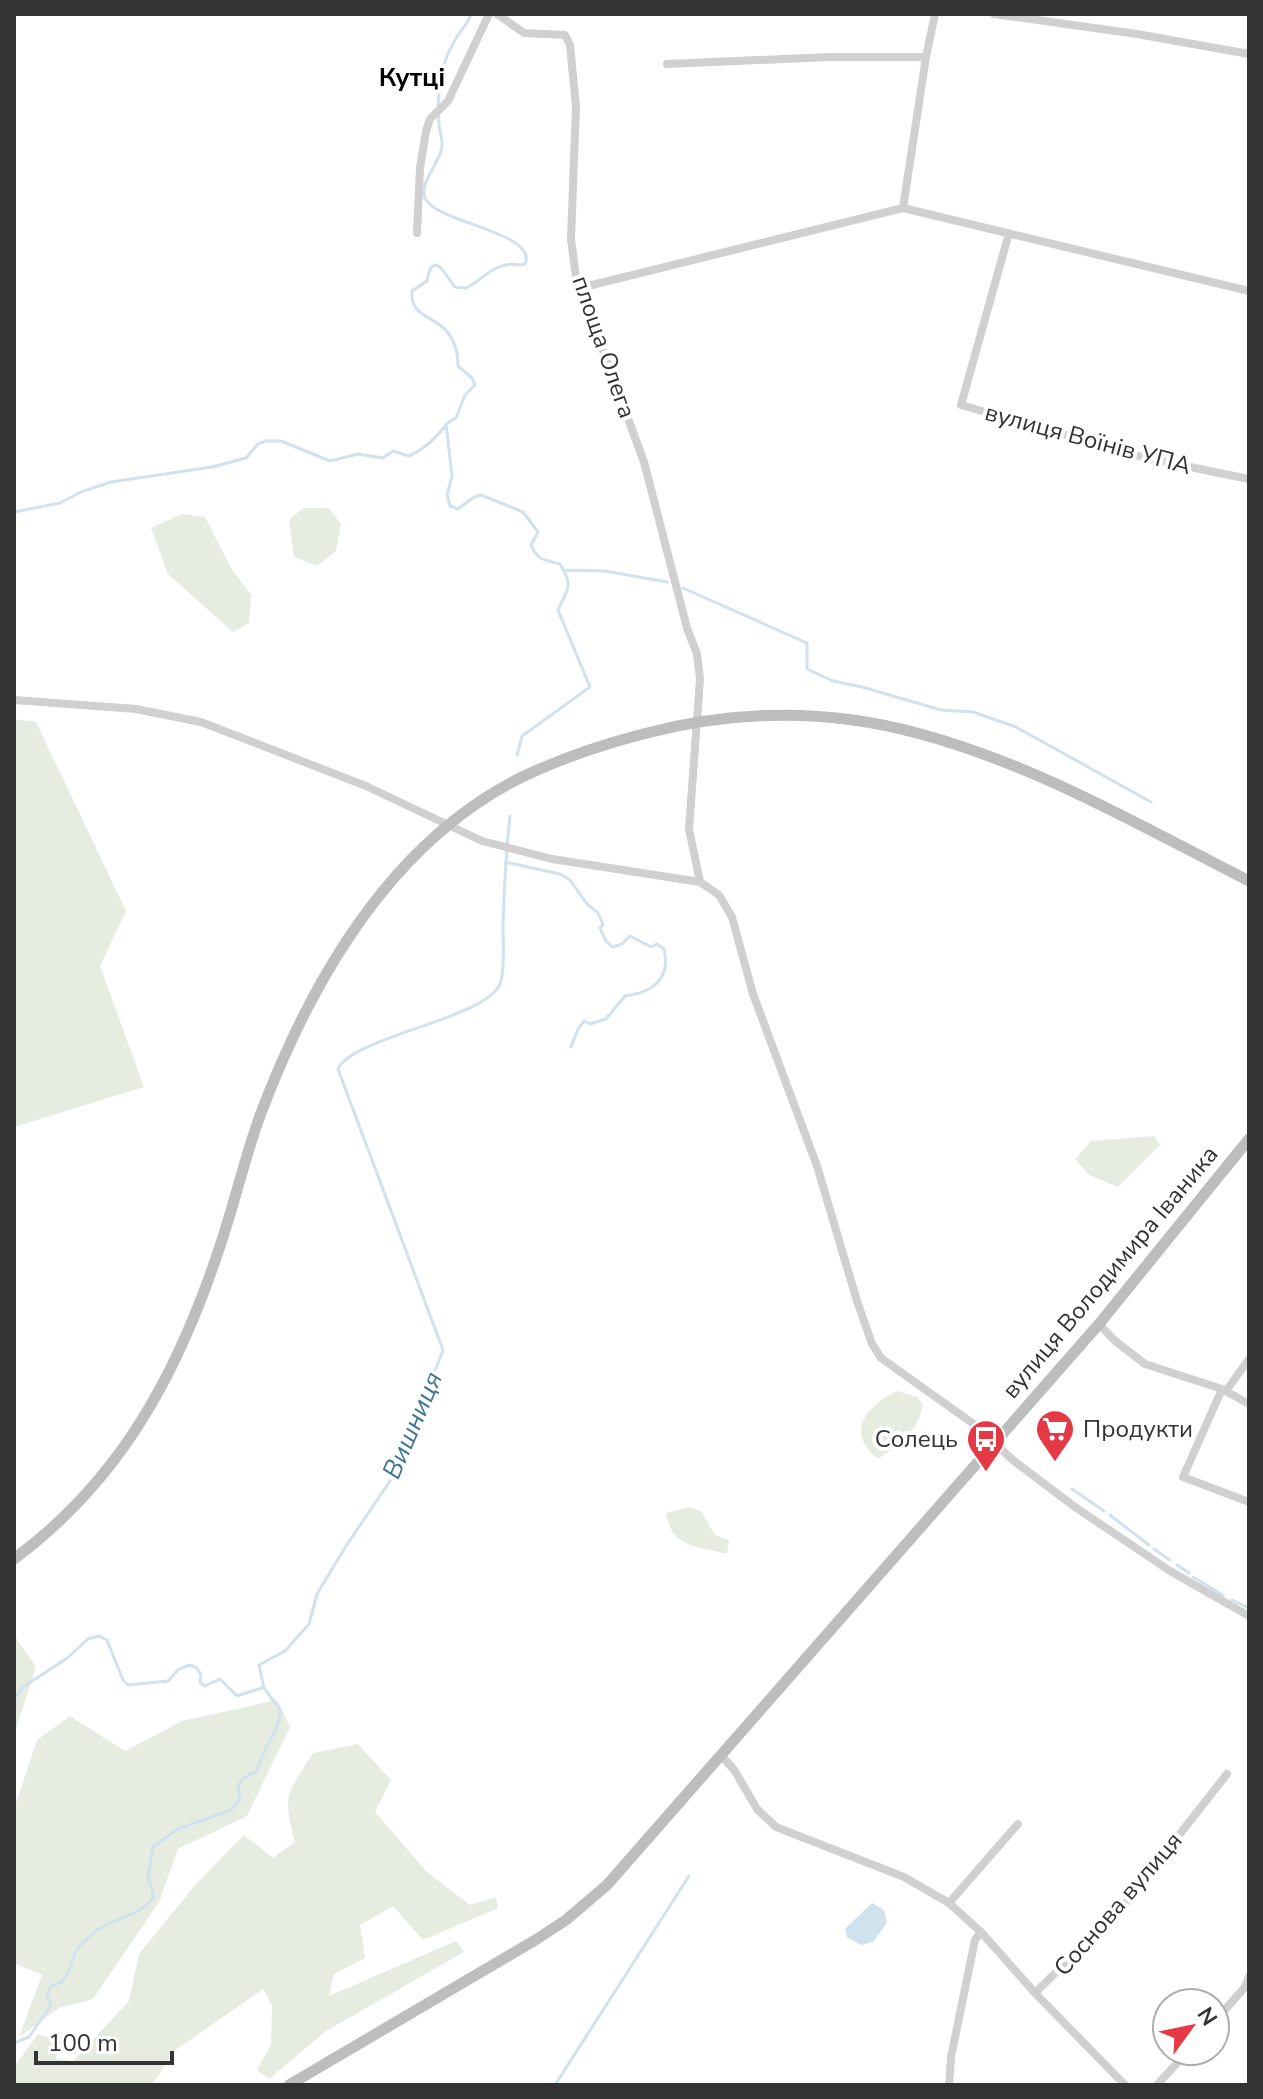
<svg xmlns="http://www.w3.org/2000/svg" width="1263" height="2099" font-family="'Nunito Sans',sans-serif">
<rect width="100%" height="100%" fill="#fff"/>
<path fill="#e6ecdf" d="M 303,508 L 329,508 L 341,524 L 336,551 L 317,566 L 294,557 L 289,520 Z
M 182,514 L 205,517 L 231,568 L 251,595 L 249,623 L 233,632 L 168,574 L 151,528 Z
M 14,719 L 36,722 L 126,911 L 100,966 L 144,1087 L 14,1127 Z
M 1154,1136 L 1160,1145 L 1118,1187 L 1089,1175 L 1075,1159 L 1091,1141 Z
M 897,1391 L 917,1397 L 923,1405 C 918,1431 899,1445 878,1459 C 845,1432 865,1407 897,1391 Z
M 690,1507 L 701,1511 L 715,1535 L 729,1540 L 727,1554 C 698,1546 671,1548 666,1513 Z
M 14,1635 L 36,1667 L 14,1735 Z
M 277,1700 L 290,1727 L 247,1816 L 178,1849 L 159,1902 L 93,1999 L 59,2008 L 19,2037 L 42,1975 L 14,1963 L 14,1809 L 37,1740 L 70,1716 L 125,1751 L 182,1721 Z
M 358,1744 L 391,1780 L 375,1812 L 427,1872 L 470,1905 L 496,1897 L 498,1908 L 423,1940 L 393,1906 L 360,1925 L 365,1958 L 334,1974 L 329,1996 L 456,1941 L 464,1952 L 326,2031 L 269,2079 L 257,2070 L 271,2045 L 272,2005 L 263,1989 L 174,2051 L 152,2085 L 14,2085 L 14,2067 L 38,2034 L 61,2041 L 56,2059 L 73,2061 L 129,2001 L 139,1954 L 196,1884 L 244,1835 L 273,1858 L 295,1842 C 282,1793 287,1794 313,1753 Z"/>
<path fill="#cfe2ee" d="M 872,1903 L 884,1910 L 887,1923 L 873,1942 L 861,1945 L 847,1937 L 845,1929 Z"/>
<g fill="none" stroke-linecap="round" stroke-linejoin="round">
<path stroke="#cfe2ee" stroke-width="3" d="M 471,14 C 468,24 460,31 455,40 C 446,55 440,74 439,92 C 438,101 438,113 439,123 C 439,131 443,138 442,147 C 440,163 419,182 425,198 C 435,223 539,232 525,264 C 518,266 512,263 506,265 C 489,268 480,282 466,288 L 455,287 C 447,278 433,246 427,281 L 412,291 C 410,312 426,315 440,325 C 453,335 458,350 458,366 L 472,378 L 475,385 L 465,395 L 456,418 L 446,424 L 452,476 L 447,495 L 450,506 L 458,509 L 474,497 L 481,495 L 523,512 L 538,532 L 531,545 C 537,560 545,560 560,564 C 574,588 568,587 558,610 L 590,687 L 522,736 L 517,755
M 14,512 L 60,503 L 81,492 L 111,482 L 212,467 L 246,458 L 258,444 L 266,441 L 281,441 L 330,461 L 358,454 L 383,458 L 393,451 L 409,456 C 423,450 436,438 446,425
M 564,570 L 605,571 L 667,582
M 683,588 L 807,643 L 807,669 L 833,681 L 862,687 L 941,710 L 973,712 L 1016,727 L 1151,802
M 505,862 L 560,874 L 570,880 L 587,904 L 598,913 L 603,924 L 600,928 L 606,941 L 612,947 L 622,944 L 630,936 L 651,947 L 657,944 L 664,949 C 671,979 653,992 625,996 L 606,1019 L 590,1024 L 584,1021 L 578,1029 L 571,1047
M 1072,1489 L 1104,1511
M 1110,1515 L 1149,1545
M 1154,1549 L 1170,1560
M 1177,1565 L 1189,1573
M 1193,1577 L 1223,1595
M 1232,1600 L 1249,1608
M 14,1699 L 23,1687 L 66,1659 L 88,1639 L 99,1636 L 107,1640 L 123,1680 L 128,1685 L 168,1681 L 179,1669 L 190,1665 L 197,1668 L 201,1675 L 200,1682 L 205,1686 L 220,1679 L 237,1696 L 262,1688
M 14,2043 L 29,2037 L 51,2005 L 47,1995 L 51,1986 C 73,1981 67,1964 78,1948 C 81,1944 87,1939 91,1935 C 110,1917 140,1918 154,1897 L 148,1876 L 153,1847 L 178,1829 L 231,1810 L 240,1800 L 238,1785 L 244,1778 L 257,1771 C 263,1746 277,1736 281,1711 L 264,1688 L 259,1665 L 285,1651 L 309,1624 L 317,1594 L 346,1546 L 396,1472 L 443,1350 L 338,1069 C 352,1036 493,1018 501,981 C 505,965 503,943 503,926 C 504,889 506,853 510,816
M 555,2085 L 689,1876"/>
<path stroke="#d0d0d0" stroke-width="8" d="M 497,14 L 524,33 L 565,35 L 570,45 L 576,107 L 571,239 L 576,277 L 644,462 L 687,628 L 697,654 L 700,679 L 689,829 L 700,882
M 994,14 L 1137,34 L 1249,54
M 667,64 L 829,57 L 926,57
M 903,208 L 926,57 L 935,14
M 417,233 L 420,168 L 426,131 L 430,119 L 448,101 L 489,14
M 1009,233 L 961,405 L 1146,458 L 1249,479
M 580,288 L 903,208 L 1249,291
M 14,700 L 136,709 L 201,722 L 366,786 L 482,841 L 552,859 L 700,882 L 719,895 L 732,917 L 753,994 L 817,1166 L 857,1301 L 872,1344 L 881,1358 L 975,1425 L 1014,1461 L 1075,1507 L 1170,1571 L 1249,1616
M 1099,1324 L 1114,1340 L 1145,1364 L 1222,1389 L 1249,1404
M 1222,1389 L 1183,1477 L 1249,1502
M 1226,1391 L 1249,1359
M 721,1755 L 735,1771 L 757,1809 L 776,1827 L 904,1877 L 949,1903 L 981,1932 L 1035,1993 L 1125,2085
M 949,1903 L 1018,1824
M 1035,1993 L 1124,1905 L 1227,1774
M 1215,2021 L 1245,1987 L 1249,1977
M 949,2085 L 951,2057 L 975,1940 L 981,1932
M 1157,2085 L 1188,2051"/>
<path stroke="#bdbdbd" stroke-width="11" d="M 14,1559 C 122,1479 179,1371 220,1246 C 235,1202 245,1156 261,1113 C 311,981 389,844 520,778 C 559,759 601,745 643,734 C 734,710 825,708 917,733 C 1034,764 1141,826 1249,881
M 289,2085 L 537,1939 L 566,1920 L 607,1885 L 1099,1324 L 1249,1139"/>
</g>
<defs>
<symbol id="supermarket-pin" viewBox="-11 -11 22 30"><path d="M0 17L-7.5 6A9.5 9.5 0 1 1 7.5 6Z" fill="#e63946" stroke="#fff"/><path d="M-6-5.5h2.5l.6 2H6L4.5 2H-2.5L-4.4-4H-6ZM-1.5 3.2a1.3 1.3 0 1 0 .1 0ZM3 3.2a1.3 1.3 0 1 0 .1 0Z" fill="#fff"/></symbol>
<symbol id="bus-pin" viewBox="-11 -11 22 30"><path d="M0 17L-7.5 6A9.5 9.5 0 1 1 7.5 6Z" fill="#e63946" stroke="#fff"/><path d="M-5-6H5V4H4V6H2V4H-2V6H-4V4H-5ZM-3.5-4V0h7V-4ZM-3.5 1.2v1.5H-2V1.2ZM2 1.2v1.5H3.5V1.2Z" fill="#fff"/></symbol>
</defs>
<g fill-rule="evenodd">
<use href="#supermarket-pin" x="1033" y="1407" width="44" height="60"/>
<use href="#bus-pin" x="964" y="1417" width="44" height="60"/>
</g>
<g text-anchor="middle" stroke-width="8" stroke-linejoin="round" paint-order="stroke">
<g font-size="24" fill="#333" stroke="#fff">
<text transform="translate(604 347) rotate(71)" y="8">площа Олега</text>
<text transform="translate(1088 439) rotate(15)" y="8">вулиця Воїнів УПА</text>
<text transform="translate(1110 1272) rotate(-50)" y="8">вулиця Володимира Іваника</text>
<text transform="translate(1118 1904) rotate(-49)" y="8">Соснова вулиця</text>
</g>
<g font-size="24" fill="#333" stroke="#fff" text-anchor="start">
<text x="1083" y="1437">Продукти</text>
<text x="958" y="1447" text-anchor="end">Солець</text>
</g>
<g font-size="26" font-weight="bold" fill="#000" stroke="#fff">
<text x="412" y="86">Кутці</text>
</g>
<g font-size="26" font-style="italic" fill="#3f7597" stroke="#fff">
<text transform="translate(412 1425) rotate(-67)" y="9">Вишниця</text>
</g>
</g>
<rect width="1263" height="2099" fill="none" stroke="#333333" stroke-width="32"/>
<g transform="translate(1191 2027) rotate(57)"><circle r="38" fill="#ffffff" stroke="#adadad" stroke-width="2"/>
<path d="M0-6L14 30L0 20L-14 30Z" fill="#e63946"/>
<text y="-12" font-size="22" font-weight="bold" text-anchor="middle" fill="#333333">N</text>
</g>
<path d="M36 2051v12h136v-12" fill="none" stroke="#333333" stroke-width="4"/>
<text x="48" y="2051" font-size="24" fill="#333333" stroke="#ffffff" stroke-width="6" paint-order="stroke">100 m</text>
</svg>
